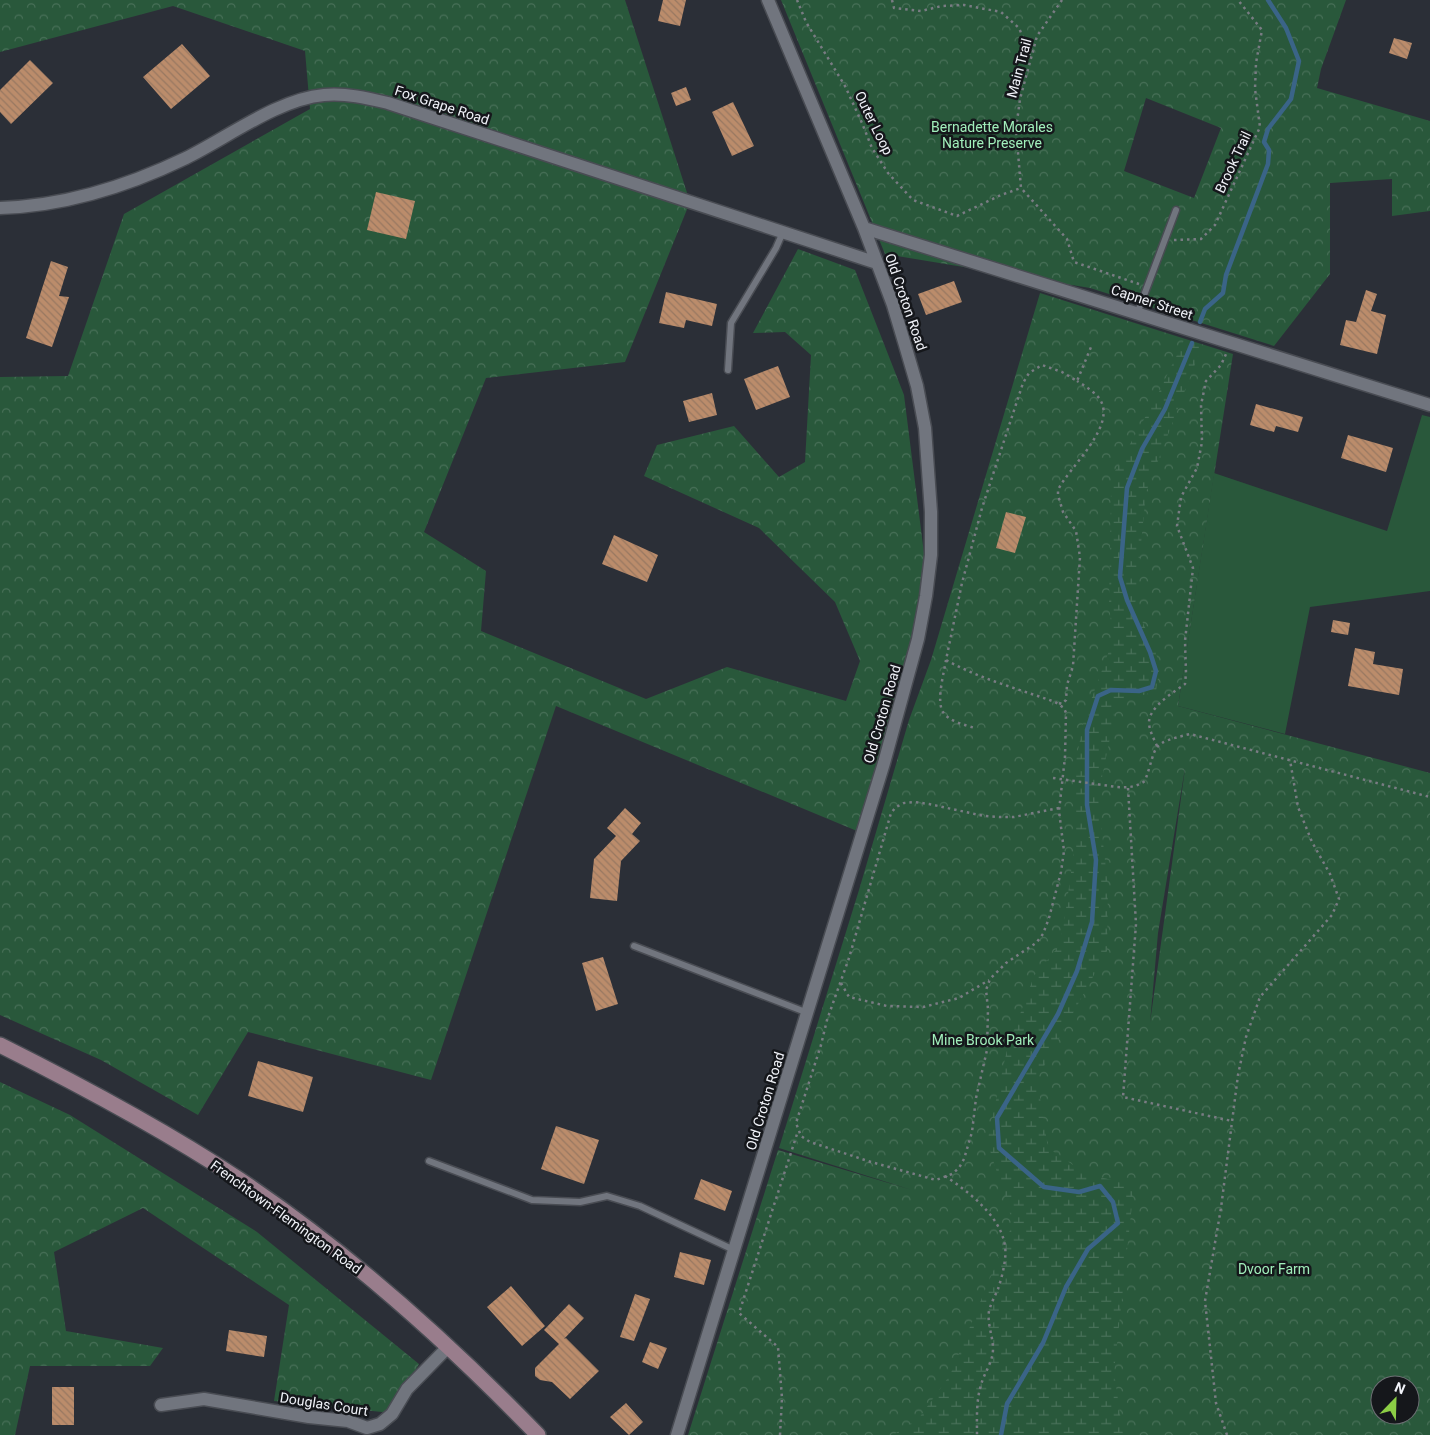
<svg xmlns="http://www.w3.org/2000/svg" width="1430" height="1435" font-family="Roboto,sans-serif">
<defs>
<pattern id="forest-crowns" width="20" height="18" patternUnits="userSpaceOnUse" patternTransform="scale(1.25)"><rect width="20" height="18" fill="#29583b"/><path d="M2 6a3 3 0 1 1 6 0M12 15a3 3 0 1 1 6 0" fill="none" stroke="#487058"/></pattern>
<pattern id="wetland-marsh" width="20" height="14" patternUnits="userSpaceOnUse" patternTransform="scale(1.25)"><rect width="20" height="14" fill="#29583b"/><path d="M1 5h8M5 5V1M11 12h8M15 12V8" fill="none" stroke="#487058"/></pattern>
<pattern id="building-back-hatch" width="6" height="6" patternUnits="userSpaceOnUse" patternTransform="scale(1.25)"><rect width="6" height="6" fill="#bb8c6b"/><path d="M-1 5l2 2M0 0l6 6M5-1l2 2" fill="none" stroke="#987861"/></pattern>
</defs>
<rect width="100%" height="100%" fill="#2b2f37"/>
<path fill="#29583b" d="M 1422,415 L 1430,417 L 1430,591 L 1310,607 L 1285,734 L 1178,706 L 1214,473 L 1387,531 Z"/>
<path fill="url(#forest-crowns)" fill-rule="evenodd" d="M 0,0 L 625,0 L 690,202 L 625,362 L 486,378 L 424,532 L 486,571 L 481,631 L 646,699 L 727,667 L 846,701 L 860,661 L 835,602 L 759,528 L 644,476 L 657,445 L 734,426 L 779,477 L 805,462 L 811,355 L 785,332 L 753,333 L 798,249 L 855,270 L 904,395 L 928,585 L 894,712 L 857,831 L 556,706 L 431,1080 L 248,1032 L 198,1115 L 101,1060 L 0,1015 L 0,377 L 68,376 L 124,214 L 310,109 L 305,51 L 173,6 L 0,52 Z
M 781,0 L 1346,0 L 1321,69 L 1317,88 L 1430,121 L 1430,211 L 1392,216 L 1392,179 L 1330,183 L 1330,274 L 1274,346 L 1090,288 L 885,254 ZM 1146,98 L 1221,128 L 1194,198 L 1124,171 Z
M 1040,293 L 1233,354 L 1178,706 L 1430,773 L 1430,1435 L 688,1435 L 778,1150 L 912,1190 L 779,1148 L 859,890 L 909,720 L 931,660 ZM 1185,768 L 1185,769 L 1150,1023 L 1158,933 ZM 1380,1385 L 1410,1385 L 1410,1415 L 1380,1415 Z
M 0,1082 L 70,1115 L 257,1232 L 419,1364 L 392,1413 L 274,1401 L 289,1305 L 143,1208 L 54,1252 L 66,1331 L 163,1348 L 150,1366 L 30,1366 L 15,1435 L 0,1435 Z"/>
<path fill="url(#wetland-marsh)" d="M 1184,340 L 1202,346 L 1146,492 L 1135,606 L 1150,638 L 1160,665 L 1156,691 L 1117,703 L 1098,797 L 1108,888 L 1107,951 L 1037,1079 L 1048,1148 L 1085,1173 L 1134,1186 L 1114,1372 L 1123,1435 L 893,1435 L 919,1418 L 950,1375 L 1013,1223 L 987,1141 L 1007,1050 L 1034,976 L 1059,946 L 1065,916 L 1074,851 L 1075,767 L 1084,719 L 1113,640 L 1109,605 L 1111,492 L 1115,471 L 1157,396 Z"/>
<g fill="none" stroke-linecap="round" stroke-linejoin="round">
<path stroke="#3a6487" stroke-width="4.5" d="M 1200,322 L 1205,309 L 1223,293 L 1226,275 L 1268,164 L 1269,150 L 1264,142 L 1268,129 L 1291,99 L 1299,61 L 1286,28 L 1268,0
M 1001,1435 L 1007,1404 L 1043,1343 L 1066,1287 L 1088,1249 L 1118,1223 L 1113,1202 L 1100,1186 L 1079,1192 L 1044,1187 L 999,1148 L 997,1118 L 1058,1014 L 1077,971 L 1092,922 L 1096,860 L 1087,805 L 1087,730 L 1098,696 L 1111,690 L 1139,691 L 1152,687 L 1156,671 L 1150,652 L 1127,600 L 1120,577 L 1127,488 L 1142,449 L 1165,409 L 1192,343"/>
</g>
<path fill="url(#building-back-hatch)" d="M 663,0 L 686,0 L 680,26 L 658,21 Z
M 1394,38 L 1412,43 L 1407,59 L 1389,53 Z
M 182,44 L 210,76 L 171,109 L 143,77 Z
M 30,60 L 53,83 L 11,124 L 0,112 L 0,90 Z
M 686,87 L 691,100 L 676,106 L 671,93 Z
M 733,102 L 754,146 L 732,156 L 712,112 Z
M 376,192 L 415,201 L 406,239 L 367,230 Z
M 51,261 L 68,267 L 59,296 L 69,297 L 52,347 L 26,338 Z
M 954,281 L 962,302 L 926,315 L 918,294 Z
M 1366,290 L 1377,294 L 1371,311 L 1386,315 L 1377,354 L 1340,345 L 1346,320 L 1356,322 Z
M 666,292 L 717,304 L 712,326 L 686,320 L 684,328 L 659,323 Z
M 778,366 L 790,397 L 756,410 L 744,379 Z
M 712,393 L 717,415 L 689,422 L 683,401 Z
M 1256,404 L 1303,417 L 1298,432 L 1276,426 L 1274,432 L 1250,425 Z
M 1348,435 L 1393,448 L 1386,472 L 1341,458 Z
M 1006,512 L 1026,517 L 1015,553 L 996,548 Z
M 614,535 L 658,555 L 647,582 L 602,564 Z
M 1333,620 L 1350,623 L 1348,635 L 1331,632 Z
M 1355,648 L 1375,652 L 1373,664 L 1403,669 L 1399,695 L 1348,686 Z
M 625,808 L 641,823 L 632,834 L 640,841 L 621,861 L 617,901 L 590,898 L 594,859 L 616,836 L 607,828 Z
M 603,957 L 618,1004 L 596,1011 L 582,963 Z
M 258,1061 L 313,1077 L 303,1112 L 248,1096 Z
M 556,1126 L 599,1140 L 584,1184 L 541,1169 Z
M 701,1179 L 732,1191 L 725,1211 L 694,1199 Z
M 680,1252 L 711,1260 L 704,1285 L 674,1277 Z
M 511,1286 L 545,1326 L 522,1346 L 487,1307 Z
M 635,1294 L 650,1299 L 634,1341 L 620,1337 Z
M 569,1304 L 584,1318 L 564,1339 L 566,1338 L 599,1371 L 570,1399 L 552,1382 L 540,1380 L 535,1376 L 535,1368 L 559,1344 L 544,1330 Z
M 229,1330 L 267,1336 L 264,1357 L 226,1351 Z
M 650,1342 L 667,1348 L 658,1369 L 642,1362 Z
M 52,1387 L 74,1387 L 74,1425 L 52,1425 Z
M 626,1403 L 643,1422 L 629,1435 L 610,1417 Z"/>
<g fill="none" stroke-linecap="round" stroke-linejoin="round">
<defs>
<path id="lane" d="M 1137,314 L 1176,210
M 728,370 L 731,323 L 776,248 L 783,232
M 634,946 L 808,1013
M 429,1161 L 532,1200 L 580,1202 L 607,1196 L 640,1206 L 734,1250"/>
<path id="street" d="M 0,208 C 65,206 128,186 186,158 C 227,138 278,99 324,95 C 346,93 367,98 388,103 L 877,263
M 864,228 L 1430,405
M 161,1405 L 204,1399 L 309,1417 L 348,1421 L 367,1428 L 380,1424 L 392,1414 L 407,1389 L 449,1346
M 677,1435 L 884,763 L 918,639 L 926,596 L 931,555 L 931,512 L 925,428 L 917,386 L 905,345 L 893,305 L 864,228 L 768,0"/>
<path id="secondary" d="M 0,1045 C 82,1086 163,1129 240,1180 C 349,1253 447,1341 538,1435"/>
</defs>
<use href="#lane" stroke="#494c53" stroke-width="9"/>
<use href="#street" stroke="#494c53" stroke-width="15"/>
<use href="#secondary" stroke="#494c53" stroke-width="18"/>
<path stroke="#797c83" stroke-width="2.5" stroke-dasharray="2.5 4" stroke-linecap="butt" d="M 797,0 L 806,22 L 845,86 L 862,123 L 872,148 L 888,173 L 913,200 L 957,216 L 1001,195 L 1021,188
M 892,0 L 894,8 L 921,11 L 942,6 L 964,5 L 1001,12 L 1019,28 L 1030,55
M 1062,0 L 1037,36 L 1020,99 L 1016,129 L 1021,188 L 1067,239 L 1074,262 L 1139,284
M 1174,240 L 1201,239 L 1215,225 L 1260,127 L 1255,89 L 1256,63 L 1262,30 L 1238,0
M 946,660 C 944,673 936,701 943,712 C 948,721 965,725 975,728
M 1059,703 L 1062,704 L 1066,700 L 1067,685 L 1073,666 L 1080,557 L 1076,531 L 1063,512 L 1058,495 L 1058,490 C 1068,468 1119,425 1099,398 C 1093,391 1085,386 1077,381
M 1157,746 C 1154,739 1150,732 1149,724 C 1148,707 1173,693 1185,684 L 1186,673 L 1185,641 L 1193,568 L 1177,526 L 1181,497 L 1197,468 L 1202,442 L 1201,405 L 1206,381 L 1221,365 L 1226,354
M 1053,778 L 1117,787 C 1128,788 1136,787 1145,781 C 1158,744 1149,744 1190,734 L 1430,797
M 1128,788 L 1136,924 L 1123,1097 L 1232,1121
M 1059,808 L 1014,817 L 1000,817 L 984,816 L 929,804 L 915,802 L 904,803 L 896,807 L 891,813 L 849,958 L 827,1020 L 821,1045 L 796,1123 L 801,1136 L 810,1142 L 871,1162 L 936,1180 L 952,1174 L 959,1168 L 964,1159 L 972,1132 L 976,1098 L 987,1050 L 988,1009 L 986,990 L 990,979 L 1006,963 L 1036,943 L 1043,934 L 1049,918 L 1061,872 L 1064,851 L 1059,811 L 1065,757 L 1066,713 L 1064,708 L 1055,702 C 1019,689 980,679 946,660 L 962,583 L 982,508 L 1023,383 L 1029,373 L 1042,365 L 1062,372 L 1077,381 L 1091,347
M 841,983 L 849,997 L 887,1006 L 923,1007 L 959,998 L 989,980
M 945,1176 C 972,1194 1010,1223 1005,1259 C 1004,1269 1001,1280 998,1289 C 995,1296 991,1303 989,1311 C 987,1324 993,1336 993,1349 C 993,1362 984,1373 981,1385 C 976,1401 977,1419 977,1435
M 780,1435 L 782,1398 L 778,1347 L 739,1313 L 798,1131
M 1227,1435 L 1216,1403 L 1205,1301 L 1221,1208 L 1238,1075 L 1246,1037 L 1260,997 L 1332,915 L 1339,899 L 1330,874 L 1312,842 L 1298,807 L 1290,760"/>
<use href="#lane" stroke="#71757e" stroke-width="6"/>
<use href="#street" stroke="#71757e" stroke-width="12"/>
<use href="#secondary" stroke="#997d8c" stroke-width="15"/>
</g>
<g text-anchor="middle" stroke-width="5" stroke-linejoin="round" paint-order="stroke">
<g font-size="14" fill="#f1f3f9" stroke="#15171b">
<text transform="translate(1019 68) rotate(-75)" y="5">Main Trail</text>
<text transform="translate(442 105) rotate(18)" y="5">Fox Grape Road</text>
<text transform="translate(874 123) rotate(64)" y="5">Outer Loop</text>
<text transform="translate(1233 162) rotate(-65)" y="5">Brook Trail</text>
<text transform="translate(906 302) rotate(71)" y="5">Old Croton Road</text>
<text transform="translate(1152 302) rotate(18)" y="5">Capner Street</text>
<text transform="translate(882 714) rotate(-74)" y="5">Old Croton Road</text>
<text transform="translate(765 1101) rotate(-73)" y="5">Old Croton Road</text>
<text transform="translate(286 1217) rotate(36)" y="5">Frenchtown-Flemington Road</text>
<text transform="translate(324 1404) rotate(9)" y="5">Douglas Court</text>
</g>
<g font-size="14" fill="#a1efbb" stroke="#15171b">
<text x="992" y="132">Bernadette Morales<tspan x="992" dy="16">Nature Preserve</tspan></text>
<text x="983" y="1045">Mine Brook Park</text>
<text x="1274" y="1274">Dvoor Farm</text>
</g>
</g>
<g transform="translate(1395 1400) rotate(23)"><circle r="24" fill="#15171b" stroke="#6d6f74"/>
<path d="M0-4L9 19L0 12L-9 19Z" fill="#8cce45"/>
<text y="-8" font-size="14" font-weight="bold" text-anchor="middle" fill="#f1f3f9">N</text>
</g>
</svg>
